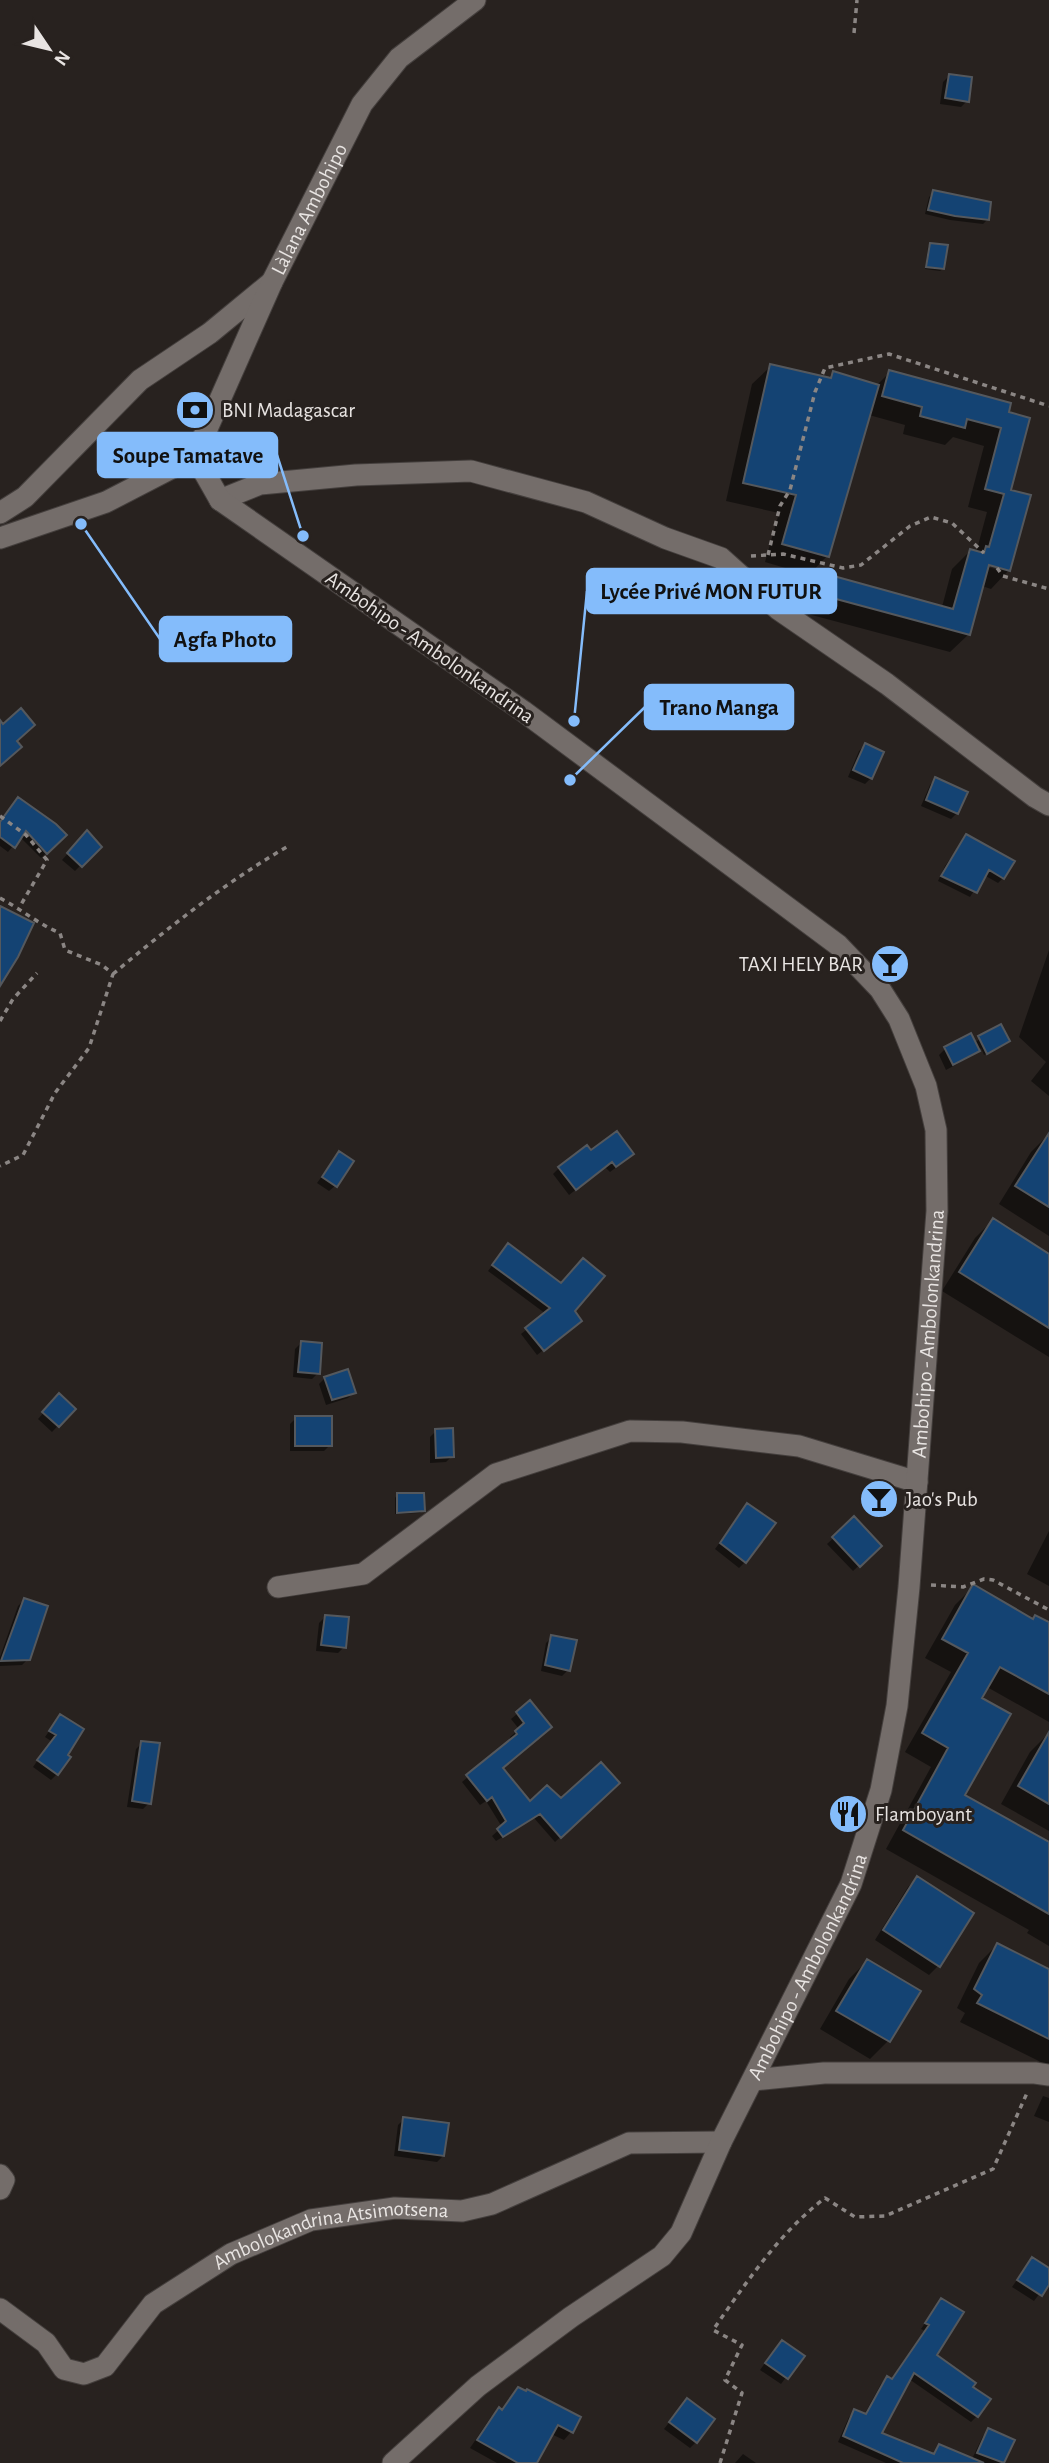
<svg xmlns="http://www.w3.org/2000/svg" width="1049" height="2463" font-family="'Alegreya Sans',sans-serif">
<rect width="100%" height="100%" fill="#28221f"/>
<path fill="#0007" fill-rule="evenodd" d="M 949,76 L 967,101 L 961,107 L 940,104 L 943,82 Z
M 934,192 L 988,219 L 983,224 L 950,220 L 925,214 L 929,197 Z
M 930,244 L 943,269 L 940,271 L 925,269 L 928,247 Z
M 771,366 L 827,379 L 833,373 L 876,386 L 890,372 L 1006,413 L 1009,570 L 991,589 L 982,586 L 969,634 L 950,652 L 808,614 L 813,595 L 831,577 L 942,607 L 952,569 L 970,551 L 976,553 L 987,512 L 968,507 L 984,446 L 953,437 L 945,445 L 903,434 L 905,425 L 869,415 L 827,556 L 809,575 L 765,562 L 779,513 L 726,501 L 752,384 ZM 981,561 L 999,566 L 999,570 L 980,565 Z
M 865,745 L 871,778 L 865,784 L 848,777 L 859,751 Z
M 936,779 L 957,813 L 951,819 L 921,806 L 930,785 Z
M 0,819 L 1,820 L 64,835 L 41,858 L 20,837 L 8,852 L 0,846 Z
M 966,836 L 1003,878 L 998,883 L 984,875 L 970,897 L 938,881 L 945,866 Z
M 81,839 L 99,847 L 75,871 L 62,860 Z
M 1049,950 L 1049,1096 L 1031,1081 L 1046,1062 L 1019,1037 Z
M 1000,1026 L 1006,1043 L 984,1055 L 981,1048 L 972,1056 L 946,1070 L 939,1055 L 945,1049 L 970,1035 L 974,1043 Z
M 1049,1134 L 1049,1236 L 999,1204 L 1031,1152 Z
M 339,1153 L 335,1186 L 329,1191 L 317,1183 Z
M 591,1153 L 626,1160 L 610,1172 L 605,1167 L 569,1195 L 553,1174 L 559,1168 Z
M 993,1220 L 1049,1255 L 1049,1357 L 942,1291 L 975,1238 Z
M 503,1251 L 573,1311 L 574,1326 L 537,1355 L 521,1334 L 546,1314 L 488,1271 Z
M 301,1343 L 318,1373 L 312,1379 L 293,1377 L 295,1349 Z
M 325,1378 L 354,1392 L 348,1398 L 326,1405 L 319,1384 Z
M 53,1402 L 74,1409 L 52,1432 L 38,1419 Z
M 296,1418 L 330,1445 L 324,1451 L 290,1451 L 290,1424 Z
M 436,1431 L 452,1456 L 446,1462 L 430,1463 L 430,1437 Z
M 397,1495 L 423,1510 L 420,1513 L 395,1514 L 395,1498 Z
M 747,1506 L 745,1562 L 739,1568 L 715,1549 Z
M 854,1519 L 880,1546 L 853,1571 L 827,1544 Z
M 1049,1531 L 1049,1586 L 1027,1574 Z
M 973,1587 L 1032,1620 L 1049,1624 L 1049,1722 L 987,1687 L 980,1699 L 962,1796 L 1049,1844 L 1049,1946 L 1027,1933 L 1029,1930 L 886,1849 L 931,1767 L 905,1752 L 951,1672 L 925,1658 L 955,1605 Z
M 24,1600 L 28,1659 L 22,1665 L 0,1666 L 0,1657 L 18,1606 Z
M 325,1617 L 344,1647 L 338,1653 L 316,1651 L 319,1623 Z
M 552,1637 L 568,1670 L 562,1676 L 541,1671 L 546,1643 Z
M 530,1703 L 544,1733 L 501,1768 L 530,1803 L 561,1800 L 618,1783 L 555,1842 L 534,1818 L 496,1841 L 492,1836 L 502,1827 L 486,1801 L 480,1805 L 462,1782 L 512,1740 L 510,1737 L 519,1729 L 511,1719 Z
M 60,1716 L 57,1774 L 51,1780 L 33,1767 L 51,1741 L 45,1737 Z
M 1048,1734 L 1049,1735 L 1049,1831 L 1001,1804 L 1030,1752 Z
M 142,1743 L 149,1803 L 143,1809 L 127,1807 L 136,1749 Z
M 917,1878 L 971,1914 L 938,1966 L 929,1975 L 875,1940 L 908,1887 Z
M 997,1945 L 1049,1971 L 1049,2066 L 960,2022 L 965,2013 L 957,2008 L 979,1963 Z
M 867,1961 L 918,1991 L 888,2041 L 870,2059 L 820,2029 L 849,1979 Z
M 1043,2096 L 1049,2098 L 1049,2122 L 1034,2116 Z
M 404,2119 L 443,2156 L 437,2162 L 394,2156 L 398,2125 Z
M 1032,2259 L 1049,2270 L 1049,2281 L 1034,2301 L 1012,2287 Z
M 941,2300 L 935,2356 L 971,2388 L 977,2416 L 971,2422 L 909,2379 L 879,2433 L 932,2455 L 939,2446 L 969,2463 L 886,2463 L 838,2442 L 849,2417 L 855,2411 L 864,2415 L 881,2384 L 887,2378 L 891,2380 L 925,2331 L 921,2329 Z
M 776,2348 L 802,2356 L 781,2384 L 760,2370 Z
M 518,2389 L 571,2432 L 564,2440 L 551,2434 L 535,2463 L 497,2463 L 470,2448 L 491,2417 L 499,2410 L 501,2411 Z
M 687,2400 L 696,2442 L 690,2448 L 664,2429 Z
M 989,2430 L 1013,2441 L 1002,2463 L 982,2463 L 972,2459 L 983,2436 Z
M 743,2454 L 756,2463 L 735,2463 Z"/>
<path fill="#144373" stroke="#54585d" stroke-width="2" d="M 949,74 L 972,77 L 969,102 L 945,98 Z
M 933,190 L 991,202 L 989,220 L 955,216 L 928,210 Z
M 930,243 L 948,245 L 944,269 L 926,267 Z
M 770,364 L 831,378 L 833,371 L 879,385 L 829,557 L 782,544 L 796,495 L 743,483 Z
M 889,370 L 1011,403 L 1009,412 L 1030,418 L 1011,490 L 1031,495 L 1010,571 L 989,565 L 970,635 L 825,596 L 830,575 L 953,609 L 970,549 L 984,553 L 986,546 L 989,547 L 1004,494 L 985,489 L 1001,428 L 967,419 L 965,428 L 920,416 L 922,407 L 882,396 Z
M 21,708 L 35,725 L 17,741 L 22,747 L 0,766 L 0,720 L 3,724 Z
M 865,743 L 884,752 L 872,779 L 853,770 Z
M 935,777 L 968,792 L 958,814 L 926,800 Z
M 18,797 L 56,824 L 67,835 L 47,854 L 26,831 L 15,848 L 0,837 L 0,822 Z
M 87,830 L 102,847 L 82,867 L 67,853 Z
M 966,834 L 1015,861 L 1004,879 L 989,870 L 977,893 L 941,876 Z
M 0,906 L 34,923 L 18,957 L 0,986 Z
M 1001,1024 L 1010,1041 L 987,1054 L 978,1036 Z
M 971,1033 L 980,1051 L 953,1065 L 944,1047 Z
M 617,1131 L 634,1154 L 616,1167 L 612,1162 L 576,1190 L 558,1167 L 587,1145 L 591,1150 Z
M 1049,1133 L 1049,1207 L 1015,1186 Z
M 339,1151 L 354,1161 L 337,1187 L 322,1177 Z
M 993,1218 L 1049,1254 L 1049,1328 L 959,1272 Z
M 508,1243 L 561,1283 L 583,1258 L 605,1276 L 575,1311 L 582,1321 L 544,1351 L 525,1328 L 550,1308 L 492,1265 Z
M 301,1341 L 322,1343 L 320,1374 L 298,1372 Z
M 348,1369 L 356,1393 L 332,1400 L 324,1377 Z
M 59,1393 L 76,1409 L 59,1427 L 42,1412 Z
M 295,1416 L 332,1416 L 332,1446 L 295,1446 Z
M 453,1428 L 454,1457 L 436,1458 L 435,1429 Z
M 397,1493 L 424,1493 L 425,1511 L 397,1513 Z
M 747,1503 L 776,1523 L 746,1563 L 720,1543 Z
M 854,1516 L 882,1546 L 860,1567 L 832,1537 Z
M 973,1584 L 1033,1619 L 1035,1615 L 1049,1622 L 1049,1694 L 1000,1667 L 982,1698 L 1011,1714 L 965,1795 L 1049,1842 L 1049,1914 L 903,1830 L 948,1748 L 922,1733 L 968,1653 L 942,1639 Z
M 24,1598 L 48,1606 L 30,1660 L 1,1661 Z
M 325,1615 L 349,1617 L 346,1648 L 321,1645 Z
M 551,1635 L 577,1640 L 570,1671 L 545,1665 Z
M 530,1700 L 552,1727 L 503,1768 L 530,1801 L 547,1785 L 561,1798 L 601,1762 L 620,1783 L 561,1838 L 540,1814 L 503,1837 L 497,1829 L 506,1821 L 492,1797 L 487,1801 L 466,1775 L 517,1734 L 515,1731 L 524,1723 L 516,1712 Z
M 60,1714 L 84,1729 L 68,1755 L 71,1757 L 58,1775 L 37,1760 L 56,1735 L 49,1731 Z
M 1049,1732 L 1049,1804 L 1018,1786 Z
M 141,1741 L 160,1743 L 151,1804 L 132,1801 Z
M 917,1876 L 974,1913 L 940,1967 L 883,1930 Z
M 997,1943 L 1049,1969 L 1049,2039 L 977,2003 L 982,1995 L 974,1989 Z
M 867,1959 L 921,1991 L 890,2042 L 836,2011 Z
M 403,2117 L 449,2123 L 444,2156 L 399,2150 Z
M 1032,2257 L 1049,2268 L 1049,2285 L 1042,2296 L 1017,2280 Z
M 941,2298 L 964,2312 L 937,2355 L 976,2383 L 973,2387 L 991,2399 L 978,2417 L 914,2373 L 882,2433 L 934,2454 L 939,2444 L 984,2463 L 903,2463 L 843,2436 L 854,2409 L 866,2414 L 887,2376 L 892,2379 L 929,2325 L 925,2323 Z
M 782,2340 L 805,2356 L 788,2379 L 765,2363 Z
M 518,2387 L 526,2391 L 527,2389 L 581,2417 L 573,2433 L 558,2425 L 537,2463 L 518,2463 L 477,2440 L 499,2407 L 502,2410 Z
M 687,2398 L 715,2419 L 697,2443 L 669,2422 Z
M 988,2428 L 1015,2440 L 1004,2463 L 977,2453 Z"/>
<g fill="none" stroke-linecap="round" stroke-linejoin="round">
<defs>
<g id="street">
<path d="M 220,500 L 260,484 L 356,475 L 471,471 L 586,502 L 665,538 L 721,558 L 778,609 L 887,684 L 1035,797 L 1049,805"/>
<path d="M 0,513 L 25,497 L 140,380 L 210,333 L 272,282"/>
<path d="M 0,538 L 106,502 L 195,456"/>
<path d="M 278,1587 L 363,1574 L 496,1474 L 630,1431 L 682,1432 L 799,1446 L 917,1482"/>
<path d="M 753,2080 L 824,2073 L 1035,2073 L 1049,2075"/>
<path d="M 0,2175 L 4,2180 L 0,2189"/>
<path id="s1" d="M 0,2309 L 46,2343 L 64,2369 L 84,2374 L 105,2366 L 153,2304 L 231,2254 L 311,2220 L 395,2208 L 462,2211 L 492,2204 L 629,2143 L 721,2142"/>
</g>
<g id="secondary">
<path id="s2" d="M 393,2463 L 478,2386 L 571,2317 L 662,2256 L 681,2233 L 721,2142 L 851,1884 L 881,1790 L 897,1706 L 909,1587 L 937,1211 L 936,1130 L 926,1086 L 899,1019 L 880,989 L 838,945 L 523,711 L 220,500 L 195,456 L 272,282 L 362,104 L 399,58 L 475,0"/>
</g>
</defs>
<use href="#street" stroke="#443f3d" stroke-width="23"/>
<use href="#secondary" stroke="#443f3d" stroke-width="23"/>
<path stroke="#8b8684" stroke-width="3.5" stroke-dasharray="5 5" stroke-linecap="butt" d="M 854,33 L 857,0
M 768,555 L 780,506 L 790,490 L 815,392 L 825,368 L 889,354 L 1049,406
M 751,556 L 783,554 L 843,568 L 861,565 L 910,526 L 931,517 L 952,523 L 984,553
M 997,568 L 1003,576 L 1049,589
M 0,816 L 26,835 L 47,860 L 19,908
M 0,898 C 21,909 38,924 60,933 L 65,950 L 102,965 L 113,974 L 89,1048 L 55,1093 L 23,1155 L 0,1166
M 113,974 C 169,927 226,882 290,845
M 0,1021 L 13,999 L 37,973
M 931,1585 L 963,1587 L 984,1579 L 993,1580 L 1049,1610
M 720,2463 L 742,2393 L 725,2380 L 742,2345 L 713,2330 C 746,2283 779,2233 825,2198 L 855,2217 L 885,2216 L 993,2169 L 1027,2093"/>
<use href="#street" stroke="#746d6a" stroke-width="21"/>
<use href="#secondary" stroke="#746d6a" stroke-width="21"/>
</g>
<defs>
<symbol id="bank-disc" viewBox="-11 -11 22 22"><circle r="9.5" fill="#84bcfb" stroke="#28221f"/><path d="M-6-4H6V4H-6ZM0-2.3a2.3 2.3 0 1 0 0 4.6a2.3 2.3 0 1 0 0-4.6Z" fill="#111"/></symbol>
<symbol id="bar-disc" viewBox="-11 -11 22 22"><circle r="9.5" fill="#84bcfb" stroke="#28221f"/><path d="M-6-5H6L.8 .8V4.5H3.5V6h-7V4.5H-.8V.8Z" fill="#111"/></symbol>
<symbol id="restaurant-disc" viewBox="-11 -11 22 22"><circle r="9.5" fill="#84bcfb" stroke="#28221f"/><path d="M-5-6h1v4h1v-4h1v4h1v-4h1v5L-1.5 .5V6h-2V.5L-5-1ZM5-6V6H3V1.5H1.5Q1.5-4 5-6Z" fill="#111"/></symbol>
</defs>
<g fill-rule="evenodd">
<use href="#bank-disc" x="173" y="388" width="44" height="44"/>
<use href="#bar-disc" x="868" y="942" width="44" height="44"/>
<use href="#bar-disc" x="857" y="1477" width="44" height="44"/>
<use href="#restaurant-disc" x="826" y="1792" width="44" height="44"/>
</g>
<g text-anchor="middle" stroke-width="6" stroke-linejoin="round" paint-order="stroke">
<g font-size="21" fill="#e8e4e2" stroke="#28221f">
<text dy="7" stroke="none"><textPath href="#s2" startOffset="2818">Làlana Ambohipo</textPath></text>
<text transform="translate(430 647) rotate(35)" y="7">Ambohipo - Ambolonkandrina</text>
<text dy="7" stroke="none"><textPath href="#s2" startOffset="1316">Ambohipo - Ambolonkandrina</textPath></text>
<text dy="7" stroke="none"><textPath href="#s2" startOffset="665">Ambohipo - Ambolonkandrina</textPath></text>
<text dy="7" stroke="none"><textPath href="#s1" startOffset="406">Ambolokandrina Atsimotsena</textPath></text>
</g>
<g font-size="21" fill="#e8e4e2" stroke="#28221f" text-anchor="start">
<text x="222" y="417">BNI Madagascar</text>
<text x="863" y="971" text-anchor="end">TAXI HELY BAR</text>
<text x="906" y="1506">Jao's Pub</text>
<text x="875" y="1821">Flamboyant</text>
</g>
</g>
<path fill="none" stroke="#84bcfb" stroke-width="2.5" d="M303 536L277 455M574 721L587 591M81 524L160 639M570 780L645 707"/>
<g fill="#84bcfb" stroke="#28221f" stroke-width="2.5">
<circle cx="303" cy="536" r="7"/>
<circle cx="574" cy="721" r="7"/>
<circle cx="81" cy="524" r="7"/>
<circle cx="570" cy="780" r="7"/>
</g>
<g fill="#84bcfb" stroke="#84bcfb" stroke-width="2.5">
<rect x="98" y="433" width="179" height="44" rx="7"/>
<rect x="587" y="569" width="249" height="44" rx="7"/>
<rect x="160" y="617" width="131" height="44" rx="7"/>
<rect x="645" y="685" width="148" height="44" rx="7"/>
</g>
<g font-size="23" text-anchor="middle" font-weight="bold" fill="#111">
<text x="188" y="463">Soupe Tamatave</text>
<text x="711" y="599">Lycée Privé MON FUTUR</text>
<text x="225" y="647">Agfa Photo</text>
<text x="719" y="715">Trano Manga</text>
</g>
<g transform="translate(49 49) rotate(125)" stroke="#28221f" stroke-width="5" paint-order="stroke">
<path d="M0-5L12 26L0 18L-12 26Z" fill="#e8e4e2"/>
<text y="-10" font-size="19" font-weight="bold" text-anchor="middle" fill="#e8e4e2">N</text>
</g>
</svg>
